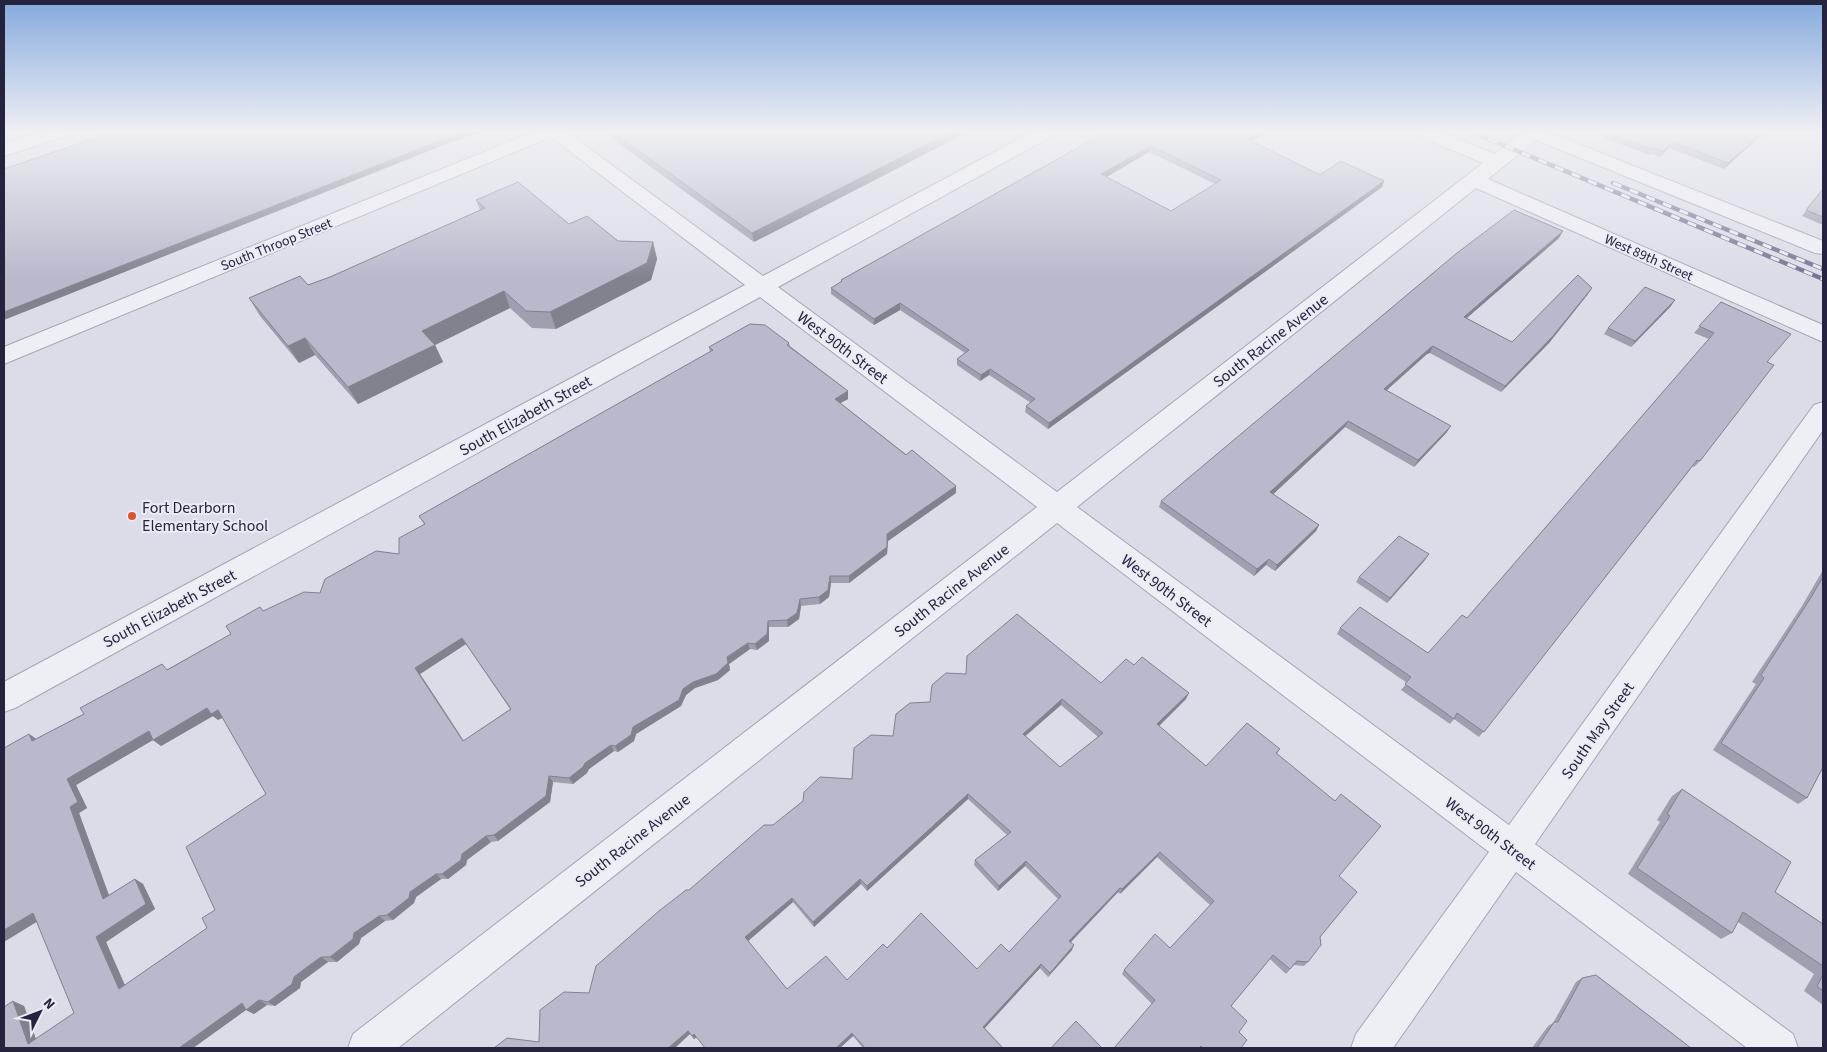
<svg xmlns="http://www.w3.org/2000/svg" width="1827" height="1052" font-family="'Source Sans 3',sans-serif">
<rect width="100%" height="100%" fill="#dbdce7"/>
<g fill="none" stroke-linecap="round" stroke-linejoin="round">
<defs>
<path id="minor" d="M 42,132 L 68,132 L 66,136 L 4,156 L 4,144 Z
M 533,132 L 567,132 L 763,276 L 1032,132 L 1054,132 L 1052,136 L 778,287 L 1057,492 L 1483,163 L 1418,136 L 1416,132 L 1440,132 L 1495,154 L 1523,132 L 1548,132 L 1823,241 L 1823,254 L 1815,253 L 1536,140 L 1488,179 L 1823,325 L 1823,342 L 1476,188 L 1077,507 L 1509,825 L 1814,405 L 1823,402 L 1823,430 L 1535,844 L 1793,1034 L 1798,1048 L 1747,1048 L 1516,872 L 1393,1048 L 1351,1048 L 1356,1034 L 1489,852 L 1057,523 L 398,1048 L 348,1048 L 353,1034 L 1037,507 L 760,297 L 15,708 L 4,712 L 4,682 L 745,285 L 551,137 L 4,364 L 4,347 Z"/>
</defs>
<use href="#minor" stroke="#a4a5b5" stroke-width="2"/>
<use href="#minor" fill="#eeeef5" fill-rule="evenodd"/>
<defs>
<path id="rail" d="M 1472,132 L 1823,279
M 1613,183 L 1823,269"/>
</defs>
<use href="#rail" stroke="#737492" stroke-width="4.5"/>
<use href="#rail" stroke="#ebebf5" stroke-width="3" stroke-dasharray="9" stroke-linecap="butt"/>
</g>
<path fill="#9e9faf" fill-rule="evenodd" d="M 610,132 L 968,132 L 754,242 L 611,138 Z
M 1106,132 L 1264,134 L 1252,141 L 1320,175 L 1384,181 L 1382,187 L 1048,429 L 1025,412 L 1026,406 L 1031,403 L 989,375 L 980,381 L 957,365 L 957,359 L 965,353 L 900,310 L 874,325 L 831,294 L 831,288 L 841,282 L 841,280 ZM 1149,152 L 1215,184 L 1171,211 L 1106,177 Z
M 1765,132 L 1724,169 L 1669,148 L 1660,157 L 1651,154 L 1649,155 L 1604,138 L 1607,133 Z
M 1823,189 L 1823,225 L 1802,216 Z
M 476,200 L 569,224 L 618,241 L 653,242 L 657,259 L 651,280 L 556,329 L 532,328 L 510,308 L 435,345 L 443,362 L 358,404 L 315,355 L 299,363 L 260,316 L 249,298 L 308,285 L 330,277 L 480,210 Z
M 1559,238 L 1466,318 L 1512,342 L 1588,294 L 1549,343 L 1501,392 L 1430,353 L 1427,354 L 1387,390 L 1447,432 L 1414,467 L 1345,427 L 1273,494 L 1319,525 L 1316,531 L 1275,571 L 1266,565 L 1254,576 L 1159,507 L 1161,501 Z
M 1721,302 L 1767,362 L 1700,461 L 1694,467 L 1693,466 L 1479,737 L 1454,719 L 1450,724 L 1401,690 L 1407,683 L 1337,634 L 1340,628 L 1428,653 L 1467,618 L 1709,339 L 1694,333 Z
M 1671,306 L 1631,347 L 1604,334 L 1608,328 Z
M 789,343 L 790,346 L 848,391 L 848,399 L 840,403 L 956,493 L 888,541 L 887,554 L 849,583 L 831,583 L 829,597 L 820,604 L 801,606 L 799,619 L 788,627 L 769,627 L 769,641 L 757,650 L 750,649 L 729,664 L 730,670 L 718,680 L 695,688 L 686,695 L 681,706 L 636,734 L 634,741 L 618,752 L 614,751 L 589,769 L 587,773 L 573,784 L 553,782 L 550,802 L 498,841 L 491,842 L 467,860 L 466,865 L 448,879 L 441,879 L 416,897 L 414,903 L 393,920 L 385,921 L 361,938 L 359,944 L 337,962 L 328,962 L 314,972 L 301,982 L 300,988 L 275,1006 L 267,1005 L 254,1014 L 246,1010 L 193,1048 L 4,1048 L 13,1001 L 24,1006 L 36,1039 L 74,1013 L 29,734 L 36,739 L 168,669 L 231,634 L 264,611 L 320,593 L 399,554 L 424,524 L 419,516 L 710,352 L 709,347 ZM 466,644 L 510,709 L 464,741 L 420,674 ZM 213,716 L 218,720 L 223,718 L 266,794 L 207,928 L 125,985 L 106,942 L 155,909 L 143,884 L 135,879 L 109,895 L 79,813 L 87,808 L 76,785 L 153,740 L 161,746 Z
M 1425,560 L 1387,603 L 1356,582 L 1359,577 Z
M 1823,570 L 1823,770 L 1822,769 L 1807,798 L 1798,804 L 1713,750 L 1756,684 L 1752,682 L 1802,606 Z
M 1134,665 L 1186,699 L 1159,726 L 1206,766 L 1280,749 L 1277,754 L 1339,876 L 1320,937 L 1308,962 L 1304,966 L 1294,965 L 1286,974 L 1270,959 L 1231,1006 L 1239,1032 L 1241,1048 L 1114,1048 L 1152,1004 L 1122,974 L 1124,970 L 1170,948 L 1210,905 L 1157,857 L 1120,894 L 1118,892 L 1071,942 L 1072,950 L 1048,977 L 1040,968 L 985,1028 L 1003,1048 L 863,1048 L 853,1036 L 840,1048 L 705,1048 L 697,1037 L 694,1039 L 690,1034 L 539,1042 L 589,993 L 689,890 L 773,825 L 852,779 L 893,736 L 930,702 L 1101,683 ZM 1061,705 L 1098,737 L 1060,767 L 1025,736 ZM 968,799 L 1007,835 L 975,860 L 974,865 L 998,891 L 1025,866 L 1058,899 L 1009,952 L 977,969 L 887,948 L 847,980 L 787,989 L 748,941 L 793,902 L 814,927 L 861,884 L 867,891 Z
M 1682,789 L 1775,892 L 1823,924 L 1823,1005 L 1804,991 L 1814,974 L 1738,922 L 1732,933 L 1721,939 L 1628,874 L 1660,822 L 1657,820 L 1672,796 Z
M 1582,978 L 1691,1048 L 1532,1048 L 1548,1026 L 1553,1023 L 1576,982 Z"/>
<path fill="#81828e" d="M 462,132 L 481,132 L 449,143 L 4,320 L 4,312 Z
M 951,132 L 968,132 L 754,242 L 752,233 Z
M 1260,132 L 1265,132 L 1264,134 L 1246,145 L 1247,139 Z
M 1763,132 L 1765,132 L 1724,169 L 1728,163 Z
M 1673,142 L 1669,148 L 1660,157 L 1663,151 Z
M 1151,146 L 1149,152 L 1100,181 L 1101,174 Z
M 1384,181 L 1382,187 L 1048,429 L 1049,423 Z
M 1563,231 L 1559,238 L 1460,324 L 1464,317 Z
M 653,242 L 657,259 L 651,280 L 556,329 L 550,312 Z
M 1592,288 L 1588,294 L 1549,343 L 1501,392 L 1505,386 Z
M 504,291 L 510,308 L 435,345 L 443,362 L 358,404 L 348,387 L 422,331 Z
M 1675,300 L 1671,306 L 1631,347 L 1635,341 Z
M 900,303 L 900,310 L 874,325 L 874,319 Z
M 305,338 L 315,355 L 299,363 L 288,346 Z
M 1433,346 L 1430,353 L 1427,354 L 1381,395 L 1384,389 L 1430,348 Z
M 990,369 L 989,375 L 980,381 L 981,375 Z
M 848,391 L 848,399 L 835,406 L 835,399 Z
M 1348,421 L 1345,427 L 1268,499 L 1270,492 Z
M 1451,426 L 1447,432 L 1414,467 L 1418,460 Z
M 956,486 L 956,493 L 888,541 L 887,554 L 849,583 L 849,576 L 887,534 Z
M 1319,525 L 1316,531 L 1275,571 L 1277,565 Z
M 1429,554 L 1425,560 L 1387,603 L 1390,598 Z
M 1269,559 L 1266,565 L 1254,576 L 1257,569 Z
M 830,576 L 831,583 L 829,597 L 820,604 L 819,597 Z
M 800,599 L 801,606 L 799,619 L 788,627 L 787,620 Z
M 768,621 L 769,627 L 769,641 L 757,650 L 755,644 Z
M 462,638 L 466,644 L 420,674 L 468,747 L 415,668 Z
M 748,643 L 750,649 L 729,664 L 730,670 L 718,680 L 695,688 L 686,695 L 681,706 L 636,734 L 634,741 L 618,752 L 615,746 L 633,727 L 683,689 Z
M 1189,693 L 1186,699 L 1155,730 L 1157,724 Z
M 1062,699 L 1061,705 L 1022,739 L 1023,734 Z
M 207,708 L 218,710 L 225,716 L 218,720 L 213,716 L 161,746 L 153,740 L 76,785 L 87,808 L 79,813 L 112,904 L 103,899 L 70,807 L 67,779 L 149,731 Z
M 29,734 L 38,740 L 32,741 Z
M 611,745 L 614,751 L 589,769 L 587,773 L 573,784 L 569,778 L 585,763 Z
M 549,776 L 553,782 L 550,802 L 498,841 L 494,835 Z
M 968,794 L 968,799 L 867,891 L 867,886 Z
M 486,836 L 491,842 L 467,860 L 466,865 L 448,879 L 442,874 L 462,854 Z
M 1160,852 L 1157,857 L 1120,894 L 1122,889 Z
M 1026,861 L 1025,866 L 998,891 L 999,886 Z
M 436,874 L 441,879 L 416,897 L 414,903 L 393,920 L 387,915 L 410,892 Z
M 135,879 L 143,884 L 155,909 L 106,942 L 128,993 L 119,989 L 96,937 Z
M 860,879 L 861,884 L 814,927 L 813,922 Z
M 1120,888 L 1118,892 L 1068,945 L 1069,941 Z
M 792,898 L 793,902 L 747,942 L 745,937 Z
M 33,913 L 43,918 L 4,942 L 4,930 Z
M 379,916 L 385,921 L 361,938 L 359,944 L 337,962 L 330,957 L 354,933 Z
M 1074,945 L 1072,950 L 1048,977 L 1050,973 Z
M 321,957 L 328,962 L 301,982 L 300,988 L 275,1006 L 268,1002 L 294,977 Z
M 1041,964 L 1040,968 L 983,1030 L 983,1027 Z
M 259,1000 L 267,1005 L 254,1014 L 246,1010 L 193,1048 L 179,1048 L 242,1003 Z
M 13,1001 L 24,1006 L 39,1048 L 28,1044 Z
M 688,1031 L 690,1034 L 675,1048 L 668,1048 Z
M 852,1033 L 853,1036 L 840,1048 L 836,1048 Z
M 694,1034 L 697,1037 L 694,1039 L 692,1036 Z"/>
<path fill="#b8b9cb" stroke="#81828e" fill-rule="evenodd" d="M 113,132 L 462,132 L 4,312 L 4,169 Z
M 613,132 L 951,132 L 752,233 Z
M 1106,132 L 1260,132 L 1247,139 L 1320,175 L 1341,161 L 1384,181 L 1049,423 L 1026,406 L 1035,399 L 990,369 L 981,375 L 957,359 L 969,350 L 900,303 L 874,319 L 831,288 L 842,281 L 841,280 ZM 1151,146 L 1221,180 L 1171,211 L 1101,174 Z
M 1608,132 L 1763,132 L 1728,163 L 1673,142 L 1663,151 L 1654,148 L 1652,149 L 1607,133 Z
M 518,182 L 569,224 L 587,216 L 618,241 L 653,242 L 647,263 L 550,312 L 526,311 L 504,291 L 422,331 L 435,345 L 348,387 L 305,338 L 288,346 L 249,298 L 300,276 L 308,285 L 330,277 L 485,208 L 476,200 Z
M 1823,189 L 1823,217 L 1806,210 Z
M 1514,210 L 1563,231 L 1464,317 L 1512,342 L 1578,275 L 1592,288 L 1553,336 L 1505,386 L 1433,346 L 1430,348 L 1384,389 L 1451,426 L 1418,460 L 1348,421 L 1270,492 L 1319,525 L 1277,565 L 1269,559 L 1257,569 L 1161,501 L 1457,253 Z
M 1645,287 L 1675,300 L 1635,341 L 1608,328 Z
M 1721,302 L 1791,334 L 1767,362 L 1774,365 L 1700,461 L 1697,460 L 1484,732 L 1457,713 L 1454,719 L 1405,684 L 1411,677 L 1340,628 L 1360,607 L 1428,653 L 1462,615 L 1467,618 L 1714,333 L 1699,326 Z
M 750,324 L 765,325 L 789,343 L 787,345 L 848,391 L 835,399 L 906,455 L 912,450 L 956,486 L 887,534 L 887,547 L 849,576 L 830,576 L 828,590 L 819,597 L 800,599 L 797,613 L 787,620 L 768,621 L 767,634 L 755,644 L 748,643 L 727,657 L 728,663 L 716,674 L 693,682 L 683,689 L 679,700 L 633,727 L 631,735 L 615,746 L 611,745 L 585,763 L 583,767 L 569,778 L 549,776 L 546,796 L 494,835 L 486,836 L 462,854 L 461,860 L 442,874 L 436,874 L 410,892 L 409,898 L 387,915 L 379,916 L 354,933 L 353,939 L 330,957 L 321,957 L 307,967 L 294,977 L 292,984 L 268,1002 L 259,1000 L 246,1010 L 242,1003 L 179,1048 L 4,1048 L 4,1007 L 13,1001 L 28,1044 L 74,1013 L 33,913 L 4,930 L 4,748 L 29,734 L 32,741 L 84,714 L 80,708 L 162,664 L 167,670 L 231,634 L 226,626 L 260,607 L 263,611 L 304,592 L 320,593 L 325,579 L 376,551 L 399,554 L 399,538 L 425,524 L 419,516 L 713,350 L 709,347 ZM 462,638 L 511,709 L 463,741 L 415,668 ZM 207,708 L 211,714 L 218,710 L 266,794 L 186,847 L 215,910 L 202,918 L 207,928 L 119,989 L 96,937 L 146,904 L 135,879 L 103,899 L 70,807 L 78,802 L 67,779 L 149,731 L 153,740 Z
M 1399,536 L 1429,554 L 1390,598 L 1359,577 Z
M 1823,577 L 1823,767 L 1807,798 L 1721,743 L 1764,678 L 1761,675 L 1810,599 Z
M 1017,614 L 1101,683 L 1126,659 L 1134,665 L 1142,657 L 1189,693 L 1157,724 L 1206,766 L 1247,723 L 1280,749 L 1276,753 L 1335,801 L 1341,794 L 1381,826 L 1339,876 L 1357,892 L 1320,937 L 1321,945 L 1308,962 L 1297,961 L 1290,969 L 1273,955 L 1231,1006 L 1247,1021 L 1239,1032 L 1247,1040 L 1241,1048 L 1203,1048 L 1201,1046 L 1200,1048 L 1114,1048 L 1155,1000 L 1124,970 L 1155,934 L 1170,948 L 1214,901 L 1160,852 L 1122,889 L 1120,888 L 1069,941 L 1074,945 L 1050,973 L 1041,964 L 983,1027 L 1003,1048 L 865,1048 L 852,1033 L 836,1048 L 705,1048 L 694,1034 L 692,1036 L 688,1031 L 668,1048 L 494,1048 L 507,1038 L 539,1042 L 540,1010 L 564,992 L 589,993 L 596,966 L 659,911 L 686,890 L 689,890 L 764,825 L 773,825 L 803,801 L 804,792 L 820,777 L 852,779 L 854,748 L 871,735 L 893,736 L 896,714 L 910,703 L 930,702 L 932,685 L 946,673 L 966,674 L 967,656 ZM 1062,699 L 1103,733 L 1060,767 L 1023,734 ZM 968,794 L 1011,832 L 975,860 L 999,886 L 1026,861 L 1061,896 L 1009,952 L 1001,944 L 977,969 L 921,913 L 887,948 L 883,944 L 847,980 L 826,956 L 787,989 L 745,937 L 792,898 L 813,922 L 860,879 L 867,886 Z
M 1682,789 L 1791,862 L 1775,892 L 1823,924 L 1823,966 L 1743,912 L 1732,933 L 1637,868 L 1670,816 L 1667,814 Z
M 1596,975 L 1691,1048 L 1537,1048 L 1554,1022 L 1558,1022 L 1582,978 Z
M 1823,975 L 1823,991 L 1817,986 Z
M 1076,1021 L 1102,1048 L 1051,1048 Z"/>
<linearGradient id="sky" x2="0" y2="1"><stop stop-color="#85aadd"/><stop offset="0.47" stop-color="#efeff4"/><stop offset="1" stop-color="#efeff4" stop-opacity="0"/></linearGradient>
<rect width="1827" height="279" fill="url(#sky)"/>
<circle fill="#db5332" stroke="#ebebf5" stroke-width="2" cx="132" cy="516" r="5"/>
<g text-anchor="middle" stroke-width="4" stroke-linejoin="round" paint-order="stroke">
<g font-size="14" fill="#24243f" stroke="#ebebf5">
<text transform="translate(276 244) rotate(-22)" y="5">South Throop Street</text>
<text transform="translate(1649 257) rotate(24)" y="5">West 89th Street</text>
</g>
<g font-size="16" fill="#24243f" stroke="#ebebf5">
<text transform="translate(1270 340) rotate(-38)" y="6">South Racine Avenue</text>
<text transform="translate(843 347) rotate(37)" y="6">West 90th Street</text>
<text transform="translate(525 415) rotate(-29)" y="6">South Elizabeth Street</text>
<text transform="translate(951 590) rotate(-38)" y="6">South Racine Avenue</text>
<text transform="translate(1167 590) rotate(37)" y="6">West 90th Street</text>
<text transform="translate(169 608) rotate(-28)" y="6">South Elizabeth Street</text>
<text transform="translate(1597 730) rotate(-55)" y="6">South May Street</text>
<text transform="translate(1491 833) rotate(37)" y="6">West 90th Street</text>
<text transform="translate(632 840) rotate(-38)" y="6">South Racine Avenue</text>
</g>
<g font-size="16" fill="#24243f" stroke="#ebebf5" text-anchor="start">
<text x="142" y="513">Fort Dearborn<tspan x="142" dy="18">Elementary School</tspan></text>
</g>
</g>
<rect width="1827" height="1052" fill="none" stroke="#24243f" stroke-width="10"/>
<g transform="translate(40 1012) rotate(48)" stroke="#ebebf5" stroke-width="4" paint-order="stroke">
<path d="M0-4L9 19L0 12L-9 19Z" fill="#24243f"/>
<text y="-8" font-size="14" font-weight="bold" text-anchor="middle" fill="#24243f">N</text>
</g>
</svg>
